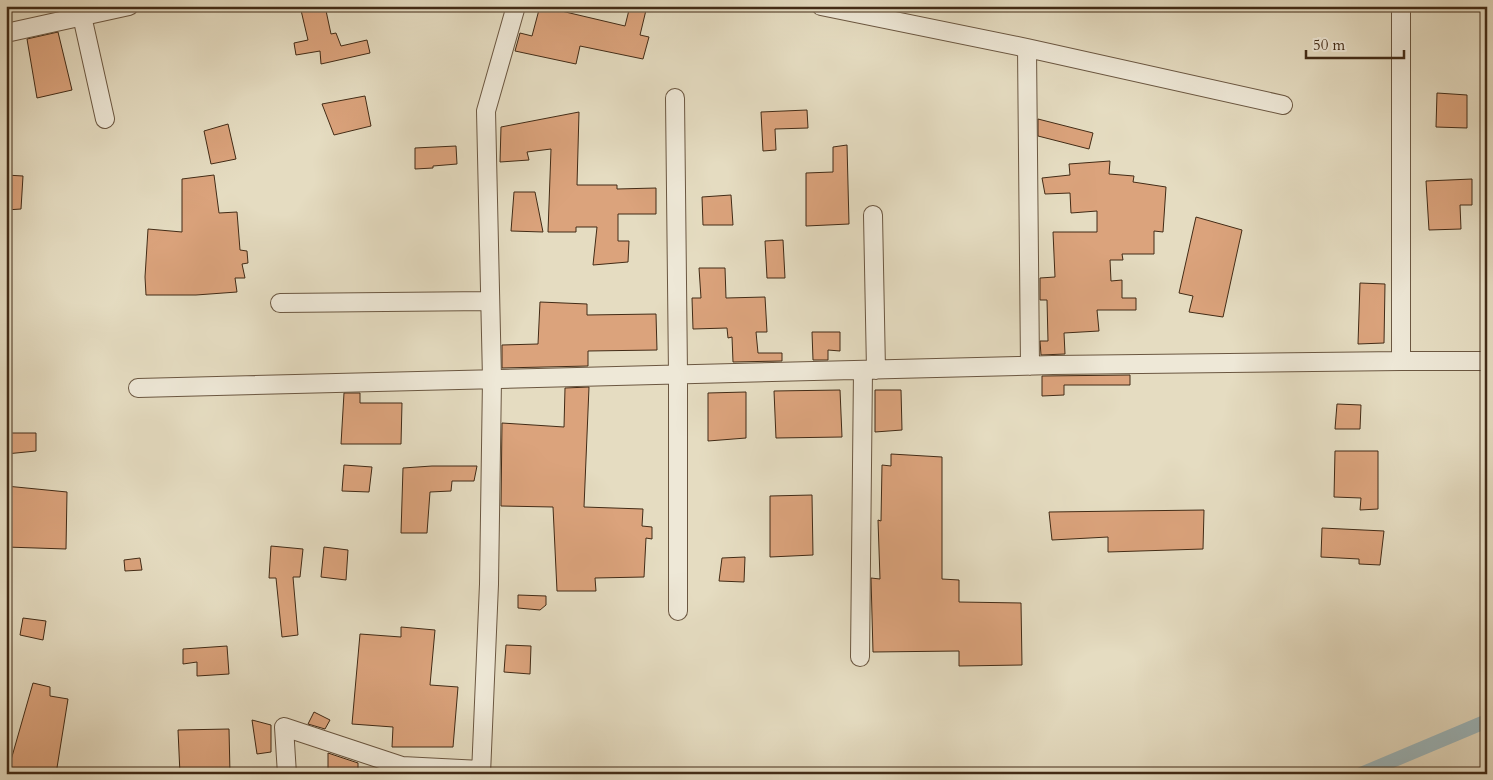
<svg xmlns="http://www.w3.org/2000/svg" width="1493" height="780" font-family="Cardo,serif">
<rect width="100%" height="100%" fill="#e5dcc1"/>
<filter id="stains"><feTurbulence type="fractalNoise" baseFrequency=".004" numOctaves="4"/><feColorMatrix values="0 0 0 0 .2 0 0 0 0 .09 0 0 0 0 .02 0 0 0 .5 -.17"/></filter>
<radialGradient id="worn" r=".72"><stop offset=".6" stop-color="#630" stop-opacity="0"/><stop offset="1" stop-color="#630" stop-opacity=".3"/></radialGradient>
<g fill="none" stroke-linecap="round" stroke-linejoin="round">
<path stroke="#9cb8be" stroke-width="14" d="M 1361,774 L 1487,721"/>
</g>
<path fill="#dba37c" stroke="#422b16" d="M 300,6 L 325,6 L 331,34 L 336,33 L 341,46 L 367,40 L 370,53 L 321,64 L 320,51 L 296,55 L 294,43 L 308,40 Z
M 540,6 L 625,26 L 630,6 L 647,6 L 640,35 L 649,37 L 643,59 L 580,46 L 576,64 L 515,51 L 520,33 L 532,36 Z
M 58,32 L 72,90 L 37,98 L 27,39 Z
M 1437,93 L 1467,95 L 1467,128 L 1436,127 Z
M 365,96 L 371,126 L 334,135 L 322,104 Z
M 807,110 L 808,128 L 775,129 L 776,150 L 763,151 L 761,112 Z
M 579,112 L 577,185 L 617,185 L 617,189 L 656,188 L 656,214 L 618,214 L 618,241 L 629,241 L 628,262 L 593,265 L 597,227 L 576,227 L 576,232 L 548,232 L 551,149 L 527,152 L 529,160 L 500,162 L 501,127 Z
M 1038,119 L 1093,133 L 1089,149 L 1038,136 Z
M 228,124 L 236,159 L 211,164 L 204,131 Z
M 847,145 L 849,224 L 806,226 L 806,173 L 833,172 L 833,147 Z
M 456,146 L 457,164 L 433,166 L 433,168 L 415,169 L 415,148 Z
M 1110,161 L 1109,174 L 1134,176 L 1133,182 L 1166,187 L 1163,232 L 1154,231 L 1154,254 L 1122,254 L 1123,260 L 1110,260 L 1111,281 L 1122,280 L 1122,298 L 1136,298 L 1136,310 L 1097,310 L 1099,331 L 1064,333 L 1065,354 L 1041,355 L 1040,341 L 1048,341 L 1047,300 L 1040,300 L 1040,278 L 1055,277 L 1053,232 L 1097,232 L 1097,211 L 1071,213 L 1070,193 L 1045,194 L 1042,178 L 1070,175 L 1069,164 Z
M 6,175 L 23,176 L 21,209 L 6,210 Z
M 214,175 L 219,213 L 237,212 L 240,250 L 247,251 L 248,263 L 242,264 L 245,278 L 235,278 L 237,292 L 196,295 L 146,295 L 145,277 L 148,229 L 182,232 L 182,179 Z
M 1472,179 L 1472,205 L 1460,205 L 1461,229 L 1429,230 L 1426,181 Z
M 514,192 L 535,192 L 543,232 L 511,231 Z
M 731,195 L 733,225 L 703,225 L 702,197 Z
M 1196,217 L 1242,230 L 1223,317 L 1189,312 L 1193,296 L 1179,293 Z
M 783,240 L 785,278 L 767,278 L 765,241 Z
M 699,268 L 725,268 L 726,298 L 765,297 L 767,332 L 756,332 L 758,353 L 782,353 L 782,361 L 733,362 L 732,337 L 728,338 L 727,328 L 693,329 L 692,298 L 701,298 Z
M 1360,283 L 1385,284 L 1384,343 L 1358,344 Z
M 540,302 L 587,304 L 587,315 L 656,314 L 657,350 L 588,351 L 588,366 L 502,368 L 502,345 L 538,344 Z
M 812,332 L 840,332 L 840,351 L 828,350 L 828,360 L 813,360 Z
M 1130,375 L 1130,385 L 1064,385 L 1064,395 L 1042,396 L 1042,376 Z
M 589,387 L 584,507 L 643,509 L 642,526 L 652,527 L 652,539 L 646,538 L 644,577 L 595,578 L 596,591 L 557,591 L 553,507 L 501,506 L 502,423 L 564,427 L 565,388 Z
M 840,390 L 842,437 L 776,438 L 774,391 Z
M 875,390 L 901,390 L 902,430 L 875,432 Z
M 746,392 L 746,438 L 708,441 L 708,393 Z
M 344,393 L 360,393 L 360,403 L 402,403 L 401,444 L 341,444 Z
M 1337,404 L 1361,405 L 1360,429 L 1335,429 Z
M 6,433 L 36,433 L 36,451 L 6,454 Z
M 1335,451 L 1378,451 L 1378,509 L 1360,510 L 1361,498 L 1334,497 Z
M 891,454 L 942,457 L 942,579 L 959,580 L 959,602 L 1021,603 L 1022,665 L 959,666 L 959,651 L 873,652 L 871,578 L 880,579 L 878,520 L 881,521 L 882,465 L 891,466 Z
M 344,465 L 372,467 L 369,492 L 342,491 Z
M 432,466 L 477,466 L 474,481 L 452,481 L 451,491 L 430,492 L 427,533 L 401,533 L 403,468 Z
M 6,486 L 67,492 L 66,549 L 6,547 Z
M 812,495 L 813,555 L 770,557 L 770,496 Z
M 1204,510 L 1203,549 L 1108,552 L 1108,537 L 1052,540 L 1049,512 Z
M 1322,528 L 1384,531 L 1380,565 L 1359,564 L 1359,559 L 1321,557 Z
M 271,546 L 303,549 L 300,577 L 293,577 L 298,635 L 282,637 L 276,578 L 269,578 Z
M 324,547 L 348,550 L 346,580 L 321,577 Z
M 745,557 L 744,582 L 719,581 L 722,558 Z
M 140,558 L 142,570 L 125,571 L 124,560 Z
M 518,595 L 546,596 L 546,605 L 540,610 L 518,608 Z
M 23,618 L 46,621 L 43,640 L 20,635 Z
M 401,627 L 435,630 L 430,685 L 458,687 L 453,747 L 392,747 L 393,727 L 352,724 L 360,634 L 401,637 Z
M 506,645 L 531,646 L 530,674 L 504,672 Z
M 227,646 L 229,674 L 197,676 L 197,662 L 183,664 L 183,649 Z
M 33,683 L 50,687 L 50,696 L 68,699 L 56,774 L 6,774 L 6,759 L 11,760 Z
M 314,712 L 330,720 L 325,729 L 308,724 Z
M 252,720 L 271,725 L 271,752 L 257,754 Z
M 229,729 L 230,774 L 180,774 L 178,730 Z
M 328,753 L 358,763 L 358,774 L 328,772 Z"/>
<g fill="none" stroke-linecap="round" stroke-linejoin="round">
<defs>
<path id="minor" d="M 821,6 L 1027,48 L 1283,105
M 1401,6 L 1401,361
M 82,16 L 105,119
M 6,33 L 129,6
M 1027,48 L 1030,366
M 675,98 L 678,374 L 678,611
M 873,215 L 876,370
M 280,303 L 490,301
M 138,388 L 1053,365 L 1401,361 L 1487,361
M 860,657 L 863,370
M 287,774 L 284,727 L 402,766 L 481,770
M 481,774 L 489,584 L 492,379 L 486,111 L 516,6"/>
</defs>
<use href="#minor" stroke="#6b5741" stroke-width="20"/>
<use href="#minor" stroke="#eee8d7" stroke-width="18"/>
</g>
<rect width="1493" height="780" fill="none" stroke="#e5dcc1" stroke-width="25"/>
<rect x="8" y="8" width="1478" height="765" fill="none" stroke="#422b16" stroke-width="2.5"/>
<rect x="12" y="12" width="1468" height="755" fill="none" stroke="#422b16"/>
<path d="M1306 50v8h98v-8" fill="none" stroke="#422b16" stroke-width="2.5"/>
<text x="1313" y="50" font-size="15" fill="#422b16" stroke="#eee8d7" stroke-width="4" paint-order="stroke">50 m</text>
<rect width="100%" height="100%" filter="url(#stains)"/>
<rect width="100%" height="100%" fill="url(#worn)"/>
</svg>
